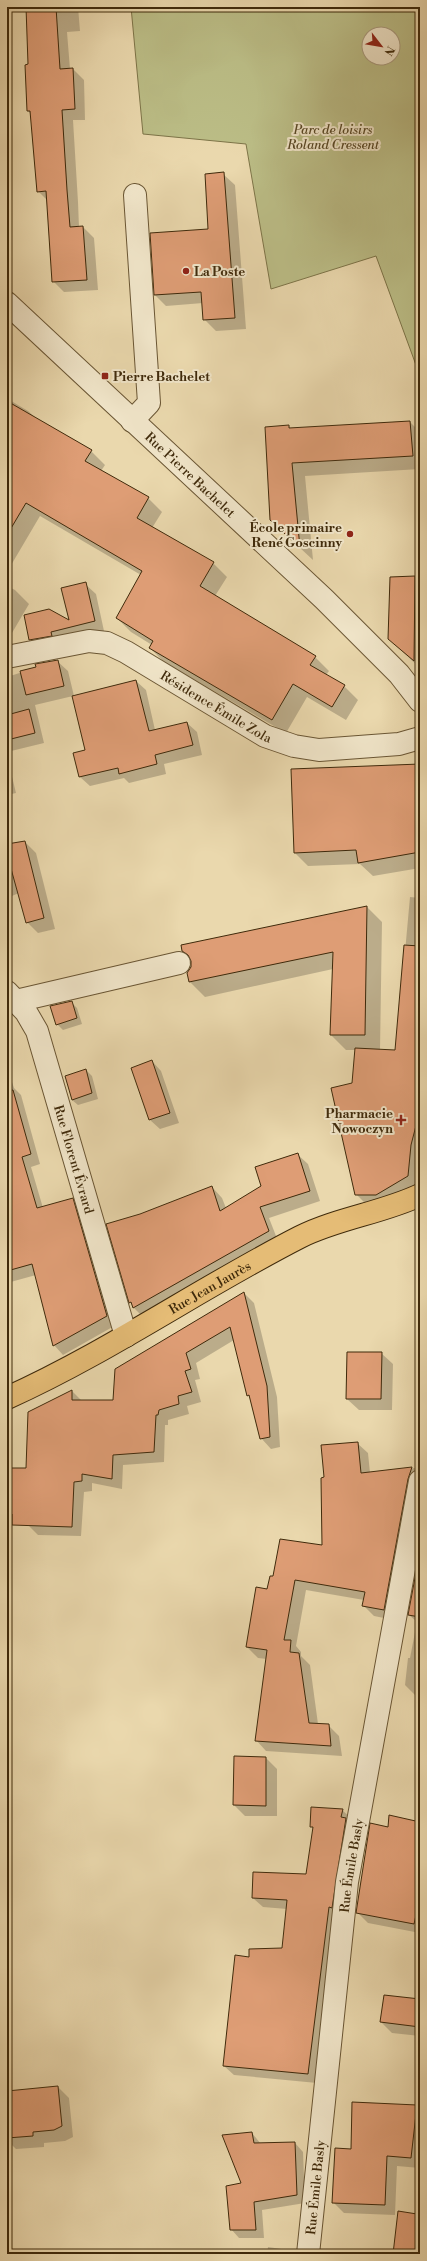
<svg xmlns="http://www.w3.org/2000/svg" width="427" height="2261" font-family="'Libre Bodoni',serif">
<rect width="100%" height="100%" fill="#ead8ad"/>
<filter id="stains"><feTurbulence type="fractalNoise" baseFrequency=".005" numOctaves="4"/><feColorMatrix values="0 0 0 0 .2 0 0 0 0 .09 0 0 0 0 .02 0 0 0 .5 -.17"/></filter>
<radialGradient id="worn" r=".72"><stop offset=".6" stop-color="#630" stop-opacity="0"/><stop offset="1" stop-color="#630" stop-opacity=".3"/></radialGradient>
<path fill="#bbbd86" stroke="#7d7448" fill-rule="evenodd" d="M 131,7 L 420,7 L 420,376 L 376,256 L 271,289 L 246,144 L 143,134 ZM 369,34 L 393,34 L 393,58 L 369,58 Z"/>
<path fill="#0003" d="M 27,7 L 78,7 L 80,31 L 67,32 L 70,69 L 73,69 L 84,80 L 85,120 L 73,120 L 78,202 L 79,227 L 83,227 L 94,238 L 98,290 L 64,292 L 53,281 L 48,201 L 38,191 L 31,114 L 28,111 L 26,66 L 29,65 Z
M 223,174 L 235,185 L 246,329 L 216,331 L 204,319 L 203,303 L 166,306 L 155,295 L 209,230 Z
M 8,399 L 28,411 L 38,420 L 91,451 L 105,465 L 101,471 L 148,498 L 162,512 L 152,528 L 213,563 L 227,577 L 215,596 L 315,657 L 329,671 L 326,675 L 344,686 L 358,700 L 346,720 L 307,697 L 286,733 L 164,662 L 150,648 L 152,645 L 131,632 L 117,618 L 141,575 L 40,516 L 7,572 Z
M 410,422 L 420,432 L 420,469 L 305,476 L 313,560 L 285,534 L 289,426 L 291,429 Z
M 420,577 L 420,668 L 389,639 L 391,578 Z
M 85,584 L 96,594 L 104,631 L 60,642 L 40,650 L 30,639 L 70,622 Z
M 7,586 L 15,590 L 29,604 L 9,638 L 7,636 Z
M 57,661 L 68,671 L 74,696 L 136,681 L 146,690 L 155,730 L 187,723 L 197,732 L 202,755 L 164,764 L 166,774 L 129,783 L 124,778 L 90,786 L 80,777 L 75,754 L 86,751 L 73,696 L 35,705 L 44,743 L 7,752 L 7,677 Z
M 7,756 L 16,793 L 7,795 Z
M 420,765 L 420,868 L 373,876 L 360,864 L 308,866 L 295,853 Z
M 25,842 L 36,853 L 55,929 L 38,933 L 27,922 L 19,893 L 7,898 L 7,845 Z
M 410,897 L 420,898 L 420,1190 L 370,1208 L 356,1194 L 353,1084 L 355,1050 L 346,1050 L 331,1035 L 333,969 L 205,997 L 190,982 L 188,973 L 192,967 L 191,959 L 183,951 L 182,946 L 367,907 L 382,922 L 380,1050 L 396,1051 Z
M 71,1002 L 77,1008 L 82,1024 L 63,1030 L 57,1024 Z
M 152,1061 L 161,1071 L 179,1123 L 160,1129 L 150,1120 L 133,1069 Z
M 86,1070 L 92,1076 L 98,1099 L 78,1105 L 72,1100 Z
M 7,1073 L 10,1076 L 14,1088 L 21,1095 L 40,1164 L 31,1167 L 43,1208 L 72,1199 L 82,1209 L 116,1325 L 63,1355 L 54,1345 L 36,1275 L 7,1283 Z
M 297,1154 L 308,1164 L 320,1201 L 269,1218 L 278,1241 L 144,1318 L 134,1308 L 130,1302 L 140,1215 L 212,1187 L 222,1198 L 226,1208 L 263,1186 Z
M 244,1293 L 254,1303 L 277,1397 L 280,1447 L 271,1449 L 261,1438 L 250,1398 L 248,1395 L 234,1340 L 196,1363 L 200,1379 L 195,1380 L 201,1402 L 187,1406 L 189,1414 L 168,1420 L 168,1425 L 165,1425 L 164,1462 L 123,1465 L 122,1489 L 92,1483 L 92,1491 L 84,1492 L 81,1536 L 38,1535 L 28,1525 L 72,1391 L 82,1401 L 114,1401 Z
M 381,1353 L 393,1364 L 392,1410 L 359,1410 L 347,1399 Z
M 357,1443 L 368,1453 L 370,1473 L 415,1468 L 420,1473 L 394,1620 L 374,1616 L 363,1605 L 364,1600 L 306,1590 L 296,1646 L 301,1652 L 301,1656 L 310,1665 L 318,1724 L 328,1725 L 339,1736 L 342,1756 L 266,1751 L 256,1740 L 267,1659 L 258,1658 L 247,1647 L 274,1577 L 323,1546 L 325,1478 Z
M 420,1556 L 420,1696 L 415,1695 L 405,1685 L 408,1658 L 410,1658 L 417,1622 L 409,1615 Z
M 266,1758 L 277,1769 L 277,1816 L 245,1816 L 234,1805 Z
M 342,1810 L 352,1819 L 317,2083 L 234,2075 L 224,2066 L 250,1958 L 283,1949 L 287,1909 L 263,1907 L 253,1898 L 307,1875 L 314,1829 L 311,1826 Z
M 420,1823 L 420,1933 L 368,1923 L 357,1912 L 388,1828 Z
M 420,2000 L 420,2036 L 392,2033 L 381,2022 Z
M 420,2066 L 420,2095 L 418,2093 Z
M 58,2087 L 69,2098 L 73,2137 L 65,2141 L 44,2143 L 44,2147 L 16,2149 L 7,2140 L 7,2092 Z
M 416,2106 L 420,2110 L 420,2168 L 397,2166 L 395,2215 L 344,2213 L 333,2202 L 352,2150 Z
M 252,2133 L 261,2144 L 295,2143 L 303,2152 L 305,2203 L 262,2210 L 264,2238 L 239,2238 L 231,2229 Z
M 417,2215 L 420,2218 L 420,2254 L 394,2254 Z
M 268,2247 L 295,2251 L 298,2254 L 267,2254 Z"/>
<path fill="#de9d75" stroke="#3f2a0b" d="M 26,7 L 56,7 L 60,69 L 73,68 L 75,109 L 62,110 L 67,190 L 70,227 L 83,226 L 87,280 L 52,282 L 46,191 L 37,192 L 30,111 L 27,111 L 25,65 L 28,64 Z
M 224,172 L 235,318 L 203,320 L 201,292 L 154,295 L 150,233 L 208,229 L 205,174 Z
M 7,401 L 92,450 L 85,461 L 149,497 L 137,518 L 214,562 L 200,586 L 316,656 L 310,665 L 345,685 L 332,707 L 293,684 L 272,720 L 149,648 L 153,641 L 116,618 L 142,571 L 26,503 L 7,535 Z
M 410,421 L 413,456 L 292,463 L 300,548 L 270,520 L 265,427 L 289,425 L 289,428 Z
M 415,576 L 414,661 L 388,639 L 390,577 Z
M 86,582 L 95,621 L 51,632 L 52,636 L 29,640 L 24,615 L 49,609 L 69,620 L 61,588 Z
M 58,660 L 64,686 L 26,695 L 20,671 L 36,667 L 35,664 Z
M 136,680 L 149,731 L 187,722 L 193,745 L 155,755 L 157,764 L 119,774 L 118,768 L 79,777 L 73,753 L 85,750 L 72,696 Z
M 29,709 L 35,733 L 7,740 L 7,715 Z
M 420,764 L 420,852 L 358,863 L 356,850 L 294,853 L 291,769 Z
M 25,841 L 44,918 L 26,923 L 10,865 L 7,865 L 7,844 Z
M 367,906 L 365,1035 L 330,1035 L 333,952 L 189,982 L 187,973 L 191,967 L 191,961 L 188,955 L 182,951 L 181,945 Z
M 404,945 L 420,946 L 420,1110 L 411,1145 L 408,1176 L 376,1195 L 355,1195 L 331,1088 L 352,1083 L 355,1048 L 395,1050 Z
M 72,1001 L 77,1018 L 56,1025 L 50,1006 Z
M 152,1060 L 170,1113 L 149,1120 L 131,1068 Z
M 86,1069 L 92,1093 L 72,1100 L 65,1076 Z
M 13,1090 L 31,1154 L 22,1157 L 37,1208 L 73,1198 L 107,1316 L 53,1346 L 32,1264 L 7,1271 L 7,1091 Z
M 298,1153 L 310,1191 L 260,1207 L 269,1231 L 133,1308 L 131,1302 L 129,1303 L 106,1224 L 140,1214 L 212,1186 L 220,1211 L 261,1186 L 255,1167 Z
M 244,1292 L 267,1386 L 270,1437 L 260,1439 L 249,1395 L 247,1396 L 230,1327 L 186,1353 L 191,1369 L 185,1371 L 192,1392 L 178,1396 L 179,1404 L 159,1410 L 158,1415 L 156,1415 L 154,1452 L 113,1455 L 112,1479 L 82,1474 L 82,1481 L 74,1482 L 72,1527 L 12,1525 L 12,1514 L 7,1514 L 7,1468 L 26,1468 L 28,1412 L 72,1390 L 72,1400 L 113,1400 L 115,1369 Z
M 347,1352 L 382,1352 L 381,1399 L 346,1399 Z
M 358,1442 L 361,1473 L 412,1467 L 408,1479 L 384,1610 L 362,1606 L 365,1592 L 295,1580 L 284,1640 L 291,1640 L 290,1652 L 299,1653 L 309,1723 L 329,1724 L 331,1746 L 255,1741 L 267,1650 L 246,1647 L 256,1587 L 267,1589 L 270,1576 L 273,1576 L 280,1539 L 322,1545 L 321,1478 L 324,1477 L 321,1445 Z
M 420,1551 L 420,1617 L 408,1615 Z
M 234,1756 L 266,1757 L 266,1806 L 233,1805 Z
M 311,1807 L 343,1809 L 341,1817 L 346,1818 L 332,1908 L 329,1907 L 308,2074 L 223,2066 L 235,1955 L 249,1957 L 249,1949 L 282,1948 L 287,1900 L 252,1898 L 253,1872 L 306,1874 L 313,1827 L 310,1827 Z
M 389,1815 L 420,1822 L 420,1897 L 414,1924 L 356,1913 L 370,1823 L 388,1827 Z
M 384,1995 L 420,1999 L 420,2027 L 380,2022 Z
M 58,2086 L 62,2126 L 54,2130 L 33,2132 L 33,2136 L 7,2138 L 7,2091 Z
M 352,2102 L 417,2105 L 411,2158 L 387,2156 L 385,2205 L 332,2203 L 335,2148 L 351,2149 Z
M 252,2132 L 254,2143 L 295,2142 L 297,2195 L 254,2202 L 256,2230 L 230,2230 L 226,2186 L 241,2183 L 222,2135 Z
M 398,2211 L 417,2214 L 417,2226 L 420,2226 L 420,2254 L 393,2254 Z"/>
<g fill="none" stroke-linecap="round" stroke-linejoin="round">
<defs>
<g id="minor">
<path id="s1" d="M 7,303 L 324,599 L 399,674 L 420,701"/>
<path d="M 132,421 L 149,403 L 135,195"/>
<path id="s2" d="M 7,657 L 89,641 L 107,643 L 126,652 L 265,736 L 294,746 L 319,750 L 399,744 L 420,738"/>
<path id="s3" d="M 7,992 L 26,1012 L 37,1031 L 126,1336"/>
<path d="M 16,1001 L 179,963"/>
<path id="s4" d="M 308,2254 L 347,1882 L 420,1481"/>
</g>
<g id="major">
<path id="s5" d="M 7,1398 C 109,1352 200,1288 300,1237 C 338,1218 382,1213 420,1195"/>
</g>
</defs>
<use href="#minor" stroke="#6a5634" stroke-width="24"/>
<use href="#major" stroke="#3f2a0b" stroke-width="24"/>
<use href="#minor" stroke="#f1e6ca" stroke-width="22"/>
<use href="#major" stroke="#e5bc76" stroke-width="22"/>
</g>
<g fill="#8f2418" stroke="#f1e6ca" stroke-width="1.5">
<circle cx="186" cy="271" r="4"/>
<rect x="101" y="372" width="8" height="8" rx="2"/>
<circle cx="350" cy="534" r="4"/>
<path d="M399 1114h4v4h4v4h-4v4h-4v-4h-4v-4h4z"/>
</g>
<g text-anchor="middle" stroke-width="4" stroke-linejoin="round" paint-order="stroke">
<g font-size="13" font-style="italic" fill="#584724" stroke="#f1e6ca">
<text x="333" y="134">Parc de loisirs<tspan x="333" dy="15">Roland Cressent</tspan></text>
</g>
<g font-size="13" font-weight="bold" fill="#3f2a0b" stroke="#f1e6ca" text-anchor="start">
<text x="194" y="276">La Poste</text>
<text x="113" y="381">Pierre Bachelet</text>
<text x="342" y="532" text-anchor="end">École primaire<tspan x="342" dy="15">René Goscinny</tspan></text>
<text x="393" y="1118" text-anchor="end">Pharmacie<tspan x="393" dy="15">Nowoczyn</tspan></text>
</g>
<g font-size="13" fill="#3f2a0b" stroke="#f1e6ca">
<text dy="5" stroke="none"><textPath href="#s1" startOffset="251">Rue Pierre Bachelet</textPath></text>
<text dy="5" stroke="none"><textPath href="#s2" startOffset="228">Résidence Émile Zola</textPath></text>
<text dy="5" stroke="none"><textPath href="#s3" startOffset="183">Rue Florent Évrard</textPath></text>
<text dy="5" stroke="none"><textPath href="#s5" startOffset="231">Rue Jean Jaurès</textPath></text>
<text dy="5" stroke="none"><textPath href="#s4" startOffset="391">Rue Émile Basly</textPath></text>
<text dy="5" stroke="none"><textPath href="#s4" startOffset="67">Rue Émile Basly</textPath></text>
</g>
</g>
<rect width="427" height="2261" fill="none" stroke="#ead8ad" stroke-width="24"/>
<rect x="8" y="8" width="411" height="2245" fill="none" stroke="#3f2a0b" stroke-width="2"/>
<rect x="12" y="12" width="403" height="2237" fill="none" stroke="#3f2a0b"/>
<g transform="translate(381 46) rotate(121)"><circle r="19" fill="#f1e6ca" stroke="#aa9b7e"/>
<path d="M0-3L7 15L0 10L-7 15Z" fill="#8f2418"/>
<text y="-6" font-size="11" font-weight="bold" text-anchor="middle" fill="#3f2a0b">N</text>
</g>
<rect width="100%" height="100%" filter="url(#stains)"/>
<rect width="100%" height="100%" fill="url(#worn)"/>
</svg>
